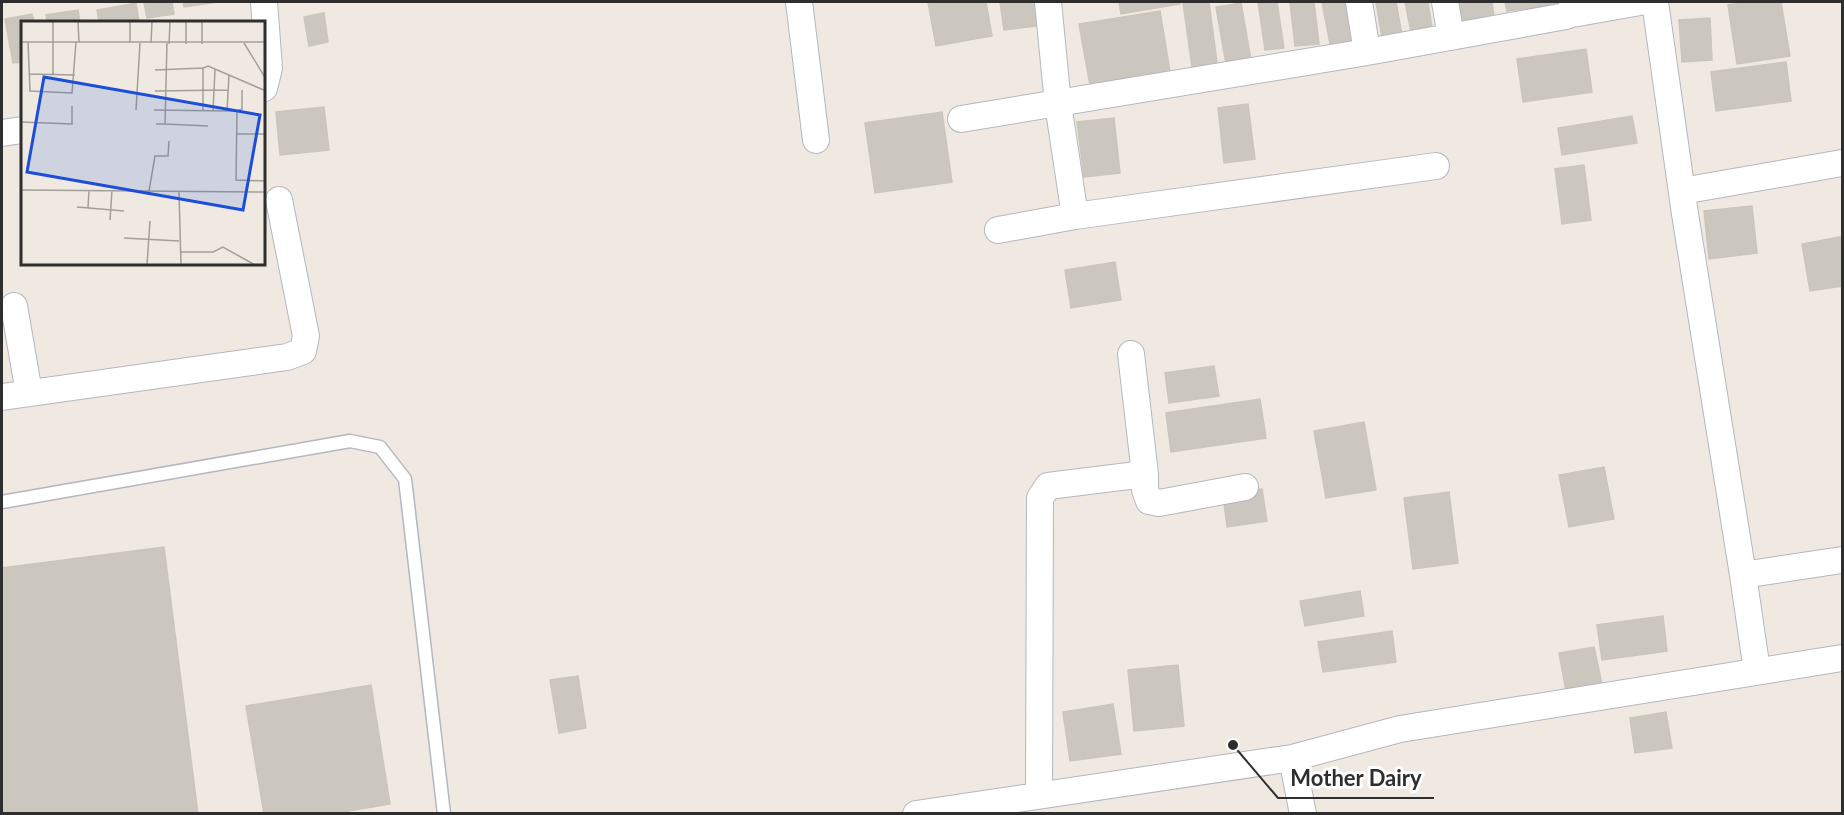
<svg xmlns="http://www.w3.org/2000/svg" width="1844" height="815" font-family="Lato,sans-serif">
<rect width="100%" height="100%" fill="#efe9e1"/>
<path fill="#cbc7bf" stroke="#cbc5ba" stroke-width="1.5" d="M 144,2 L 172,2 L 174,14 L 147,18 Z
M 183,2 L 218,2 L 184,7 Z
M 928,2 L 986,2 L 992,36 L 936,46 Z
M 1000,2 L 1040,2 L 1043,25 L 1004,30 Z
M 1119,2 L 1179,2 L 1180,4 L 1121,14 Z
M 1195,2 L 1209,2 L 1218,70 L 1193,74 L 1183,3 Z
M 1258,2 L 1277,2 L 1284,48 L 1265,50 Z
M 1290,2 L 1314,2 L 1319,44 L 1295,46 Z
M 1322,2 L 1350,2 L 1357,39 L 1330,44 Z
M 1376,2 L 1396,2 L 1402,35 L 1382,38 Z
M 1405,2 L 1428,2 L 1432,28 L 1411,32 Z
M 1458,2 L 1492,2 L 1494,16 L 1460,20 Z
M 1505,2 L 1559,2 L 1559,4 L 1507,11 Z
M 1750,2 L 1781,2 L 1790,56 L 1737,64 L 1728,5 Z
M 136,3 L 139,22 L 99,22 L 97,10 Z
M 1241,3 L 1251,60 L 1226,64 L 1216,7 Z
M 78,10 L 80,22 L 47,22 L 46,15 Z
M 1160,11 L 1171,78 L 1091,91 L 1079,24 Z
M 324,13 L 328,42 L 309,46 L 304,17 Z
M 32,14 L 34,22 L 22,22 L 22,62 L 13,63 L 5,19 Z
M 1710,18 L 1712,60 L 1682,62 L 1679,20 Z
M 1586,49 L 1592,92 L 1523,102 L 1517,59 Z
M 1786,62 L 1791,101 L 1716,111 L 1711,72 Z
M 1248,104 L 1255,159 L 1224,163 L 1218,108 Z
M 324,107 L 329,150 L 280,155 L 276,112 Z
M 942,112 L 952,182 L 875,193 L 865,123 Z
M 1632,116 L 1637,143 L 1562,155 L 1558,128 Z
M 1114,118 L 1120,173 L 1084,177 L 1077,122 Z
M 1584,165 L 1591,220 L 1562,224 L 1555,169 Z
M 1752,206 L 1757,253 L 1709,259 L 1704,211 Z
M 1840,237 L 1842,252 L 1842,286 L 1810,291 L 1802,244 Z
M 1115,262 L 1121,300 L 1071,308 L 1065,270 Z
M 1214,366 L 1219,396 L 1169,403 L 1165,373 Z
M 1260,399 L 1266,438 L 1171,452 L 1166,413 Z
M 1364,422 L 1376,490 L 1326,498 L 1314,431 Z
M 1604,467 L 1614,519 L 1569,527 L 1559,475 Z
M 1262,489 L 1267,521 L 1227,527 L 1223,494 Z
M 1449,492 L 1458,563 L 1413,569 L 1404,498 Z
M 164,547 L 198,814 L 2,814 L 2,568 Z
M 1360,591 L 1364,616 L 1305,626 L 1300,601 Z
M 1663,616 L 1667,651 L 1602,660 L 1597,625 Z
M 1392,631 L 1396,662 L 1323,672 L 1318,642 Z
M 1594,647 L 1603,689 L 1567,696 L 1559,653 Z
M 1178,665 L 1184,726 L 1134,731 L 1128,670 Z
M 578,676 L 586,728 L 559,733 L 550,680 Z
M 371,685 L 390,804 L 331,814 L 264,814 L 246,706 Z
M 1113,704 L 1121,754 L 1070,761 L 1063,712 Z
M 1666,712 L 1672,748 L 1635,753 L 1630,718 Z"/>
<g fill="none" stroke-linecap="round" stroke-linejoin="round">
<defs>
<path id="service" d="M 2,502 L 350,441 L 380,447 L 405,479 L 444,814"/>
<path id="minor" d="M 799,2 L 816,140
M 1359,2 L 1367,52
M 1445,2 L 1451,37
M 1655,2 L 1685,214 L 1743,575 L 1842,560
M 1572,14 L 1640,2
M 264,88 L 269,68 L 264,2
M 961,119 L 1367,52 L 1566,16 L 1572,14 L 1572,2
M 2,133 L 22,130
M 1682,191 L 1842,163
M 1075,216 L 1436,166
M 998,230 L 1075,216 L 1058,104 L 1048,2
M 14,306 L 29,393
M 2,397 L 287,357 L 303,351 L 306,336 L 279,200
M 1145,474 L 1145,490 L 1149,501 L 1159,503 L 1245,487
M 1743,575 L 1757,671
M 1292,758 L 1303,814
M 1039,795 L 1040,498 L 1048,486 L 1145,474 L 1131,354
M 916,814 L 1292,758 L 1400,729 L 1842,658"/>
</defs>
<use href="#service" stroke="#b4b7c1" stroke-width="15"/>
<use href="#minor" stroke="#b4b7c1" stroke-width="28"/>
<use href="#service" stroke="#fff" stroke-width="12"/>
<use href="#minor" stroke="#fff" stroke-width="26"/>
</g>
<g transform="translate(21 21)">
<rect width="244" height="244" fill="#efe9e1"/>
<path fill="none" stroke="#a29e99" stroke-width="1.5" d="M 57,1 L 58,21M 109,1 L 109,22M 165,1 L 165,23M 0,21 L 245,21M 7,21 L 9,70 L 51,72 L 55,21M 130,22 L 131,1M 223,22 L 245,58M 148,23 L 149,1M 181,23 L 181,1M 182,47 L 187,45 L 245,70M 134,49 L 182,47 L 182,90M 8,53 L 54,54M 32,53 L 32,1M 134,70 L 207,69M 115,89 L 119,22M 133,89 L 206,90 L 208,54M 192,90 L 194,49M 206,90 L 216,90 L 215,159 L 245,160M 216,90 L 221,88 L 221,69M 0,101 L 51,103 L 51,85M 135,103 L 144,103 L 146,22M 144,103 L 187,105M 216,113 L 245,113M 0,169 L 245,171M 128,170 L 134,135 L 147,135 L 148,120M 158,171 L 160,244M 56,186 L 103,190M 67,187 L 68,169M 89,199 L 91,169M 103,217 L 158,220M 159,231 L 192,231 L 202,226 L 234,244M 126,244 L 129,200"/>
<path fill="#1d4ed8" fill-opacity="0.15" stroke="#1d4ed8" stroke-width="3" d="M 23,56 L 239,94 L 222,189 L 6,151 Z"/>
<rect width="244" height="244" fill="none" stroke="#2e2e2e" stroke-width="3"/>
</g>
<path fill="none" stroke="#2e2e2e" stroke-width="2" d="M1233 745L1278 798H1434"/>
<circle fill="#2e2e2e" stroke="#fff" stroke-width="2" cx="1233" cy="745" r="6"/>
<g font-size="22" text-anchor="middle" font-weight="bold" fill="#2e2e2e" stroke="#fff" stroke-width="6" stroke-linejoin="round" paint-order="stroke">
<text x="1356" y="786">Mother Dairy</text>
</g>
<rect width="1844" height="815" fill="none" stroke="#2e2e2e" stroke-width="6"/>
</svg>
